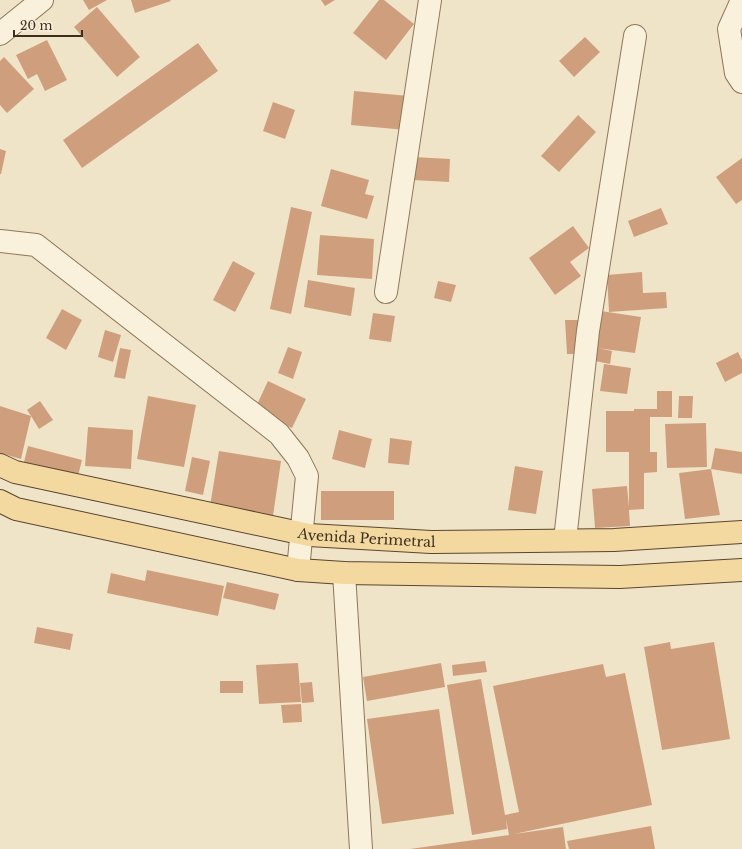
<svg xmlns="http://www.w3.org/2000/svg" width="742" height="849" font-family="'Libre Baskerville',serif">
<rect width="100%" height="100%" fill="#f0e4c8"/>
<path fill="#cf9f7d" d="M 83,0 L 107,0 L 89,10 Z
M 131,0 L 170,0 L 171,1 L 135,13 Z
M 321,0 L 335,0 L 325,6 Z
M 379,0 L 384,0 L 414,24 L 386,60 L 353,33 Z
M 97,7 L 140,57 L 117,77 L 74,27 Z
M 585,37 L 600,52 L 574,77 L 559,61 Z
M 47,40 L 67,80 L 45,91 L 37,74 L 28,79 L 16,55 Z
M 198,43 L 218,71 L 82,168 L 63,140 Z
M 4,57 L 34,89 L 7,113 L 0,105 L 0,61 Z
M 354,91 L 409,96 L 406,130 L 351,125 Z
M 273,102 L 295,110 L 285,139 L 263,131 Z
M 578,115 L 596,132 L 559,172 L 541,156 Z
M 0,149 L 6,151 L 1,174 L 0,174 Z
M 414,157 L 450,159 L 449,182 L 413,180 Z
M 742,158 L 742,200 L 736,204 L 716,177 Z
M 331,169 L 369,180 L 365,194 L 374,196 L 367,219 L 321,206 Z
M 291,207 L 312,212 L 291,314 L 270,309 Z
M 661,208 L 668,224 L 634,237 L 628,221 Z
M 573,226 L 589,248 L 570,262 L 581,276 L 555,295 L 529,258 Z
M 320,235 L 374,239 L 372,279 L 317,275 Z
M 233,261 L 255,273 L 235,312 L 213,300 Z
M 642,272 L 643,293 L 666,292 L 667,308 L 609,312 L 607,275 Z
M 308,280 L 355,288 L 351,316 L 304,307 Z
M 438,281 L 456,285 L 451,302 L 434,298 Z
M 62,309 L 82,320 L 66,350 L 46,338 Z
M 601,311 L 641,317 L 635,353 L 596,348 Z
M 373,313 L 395,316 L 391,342 L 369,339 Z
M 565,320 L 581,320 L 582,354 L 567,354 Z
M 105,330 L 121,335 L 113,362 L 98,357 Z
M 288,347 L 302,352 L 293,379 L 278,373 Z
M 120,348 L 131,350 L 125,379 L 114,377 Z
M 597,348 L 612,351 L 610,364 L 595,361 Z
M 738,352 L 742,360 L 742,373 L 725,382 L 716,363 Z
M 604,364 L 631,368 L 627,394 L 600,391 Z
M 268,381 L 306,399 L 292,428 L 254,411 Z
M 657,391 L 672,391 L 672,417 L 650,417 L 650,452 L 657,452 L 657,472 L 644,473 L 644,509 L 629,510 L 630,526 L 595,528 L 592,489 L 627,486 L 629,507 L 629,452 L 606,452 L 606,411 L 634,411 L 634,409 L 657,409 Z
M 148,396 L 196,405 L 184,467 L 137,459 Z
M 679,396 L 693,396 L 692,418 L 678,418 Z
M 40,401 L 53,420 L 39,429 L 31,416 L 21,459 L 0,453 L 0,406 L 31,416 L 27,410 Z
M 706,423 L 707,467 L 667,468 L 665,424 Z
M 88,427 L 133,430 L 131,469 L 85,466 Z
M 339,430 L 372,439 L 365,468 L 332,459 Z
M 390,438 L 412,441 L 409,465 L 388,463 Z
M 28,446 L 82,460 L 78,476 L 24,462 Z
M 715,448 L 742,452 L 742,474 L 711,469 Z
M 219,451 L 281,461 L 273,516 L 210,506 Z
M 192,457 L 210,461 L 203,495 L 185,491 Z
M 515,466 L 543,471 L 536,514 L 508,510 Z
M 711,469 L 720,515 L 685,519 L 679,473 Z
M 321,491 L 394,491 L 394,520 L 321,520 Z
M 147,570 L 224,586 L 218,616 L 107,593 L 111,573 L 145,581 Z
M 227,582 L 279,594 L 275,610 L 223,598 Z
M 37,627 L 73,634 L 70,650 L 34,643 Z
M 670,642 L 671,649 L 714,642 L 730,739 L 662,750 L 644,647 Z
M 485,661 L 487,672 L 453,676 L 452,665 Z
M 298,663 L 301,702 L 259,704 L 256,665 Z
M 441,663 L 445,687 L 367,701 L 363,677 Z
M 603,664 L 606,677 L 625,673 L 652,805 L 514,834 L 563,827 L 566,849 L 410,849 L 509,835 L 506,819 L 507,829 L 472,835 L 447,685 L 481,679 L 505,815 L 519,812 L 493,686 Z
M 220,681 L 243,681 L 243,693 L 220,693 Z
M 312,682 L 314,702 L 302,703 L 300,683 Z
M 301,704 L 302,722 L 283,723 L 281,705 Z
M 439,709 L 454,814 L 382,824 L 367,719 Z
M 651,826 L 655,849 L 569,849 L 567,841 Z"/>
<g fill="none" stroke-linecap="round" stroke-linejoin="round">
<defs>
<path id="minor" d="M 742,0 L 729,29 L 736,73 L 742,82
M 0,34 L 42,0
M 0,241 L 36,245 L 279,434 L 298,458 L 307,476 L 298,570
M 386,292 L 430,0
M 565,540 L 588,331 L 635,36
M 344,573 L 361,849"/>
<g id="major">
<path id="s1" d="M 0,465 L 15,472 L 309,535 L 431,542 L 614,540 L 742,532"/>
<path d="M 0,501 L 16,509 L 298,570 L 344,573 L 620,577 L 742,570"/>
</g>
</defs>
<use href="#minor" stroke="#8d765c" stroke-width="24"/>
<use href="#major" stroke="#5b4430" stroke-width="24"/>
<use href="#minor" stroke="#faf1dc" stroke-width="22"/>
<use href="#major" stroke="#f3d9a0" stroke-width="22"/>
</g>
<g text-anchor="middle" stroke-width="3" stroke-linejoin="round" paint-order="stroke">
<g font-size="14" fill="#3d2e20" stroke="#f7eed8">
<text dy="5" stroke="none"><textPath href="#s1" startOffset="375">Avenida Perimetral</textPath></text>
</g>
</g>
<path d="M14 30v6h68v-6" fill="none" stroke="#3d2e20" stroke-width="2"/>
<text x="20" y="30" font-size="12" fill="#3d2e20" stroke="#f7eed8" stroke-width="3" paint-order="stroke">20 m</text>
</svg>
